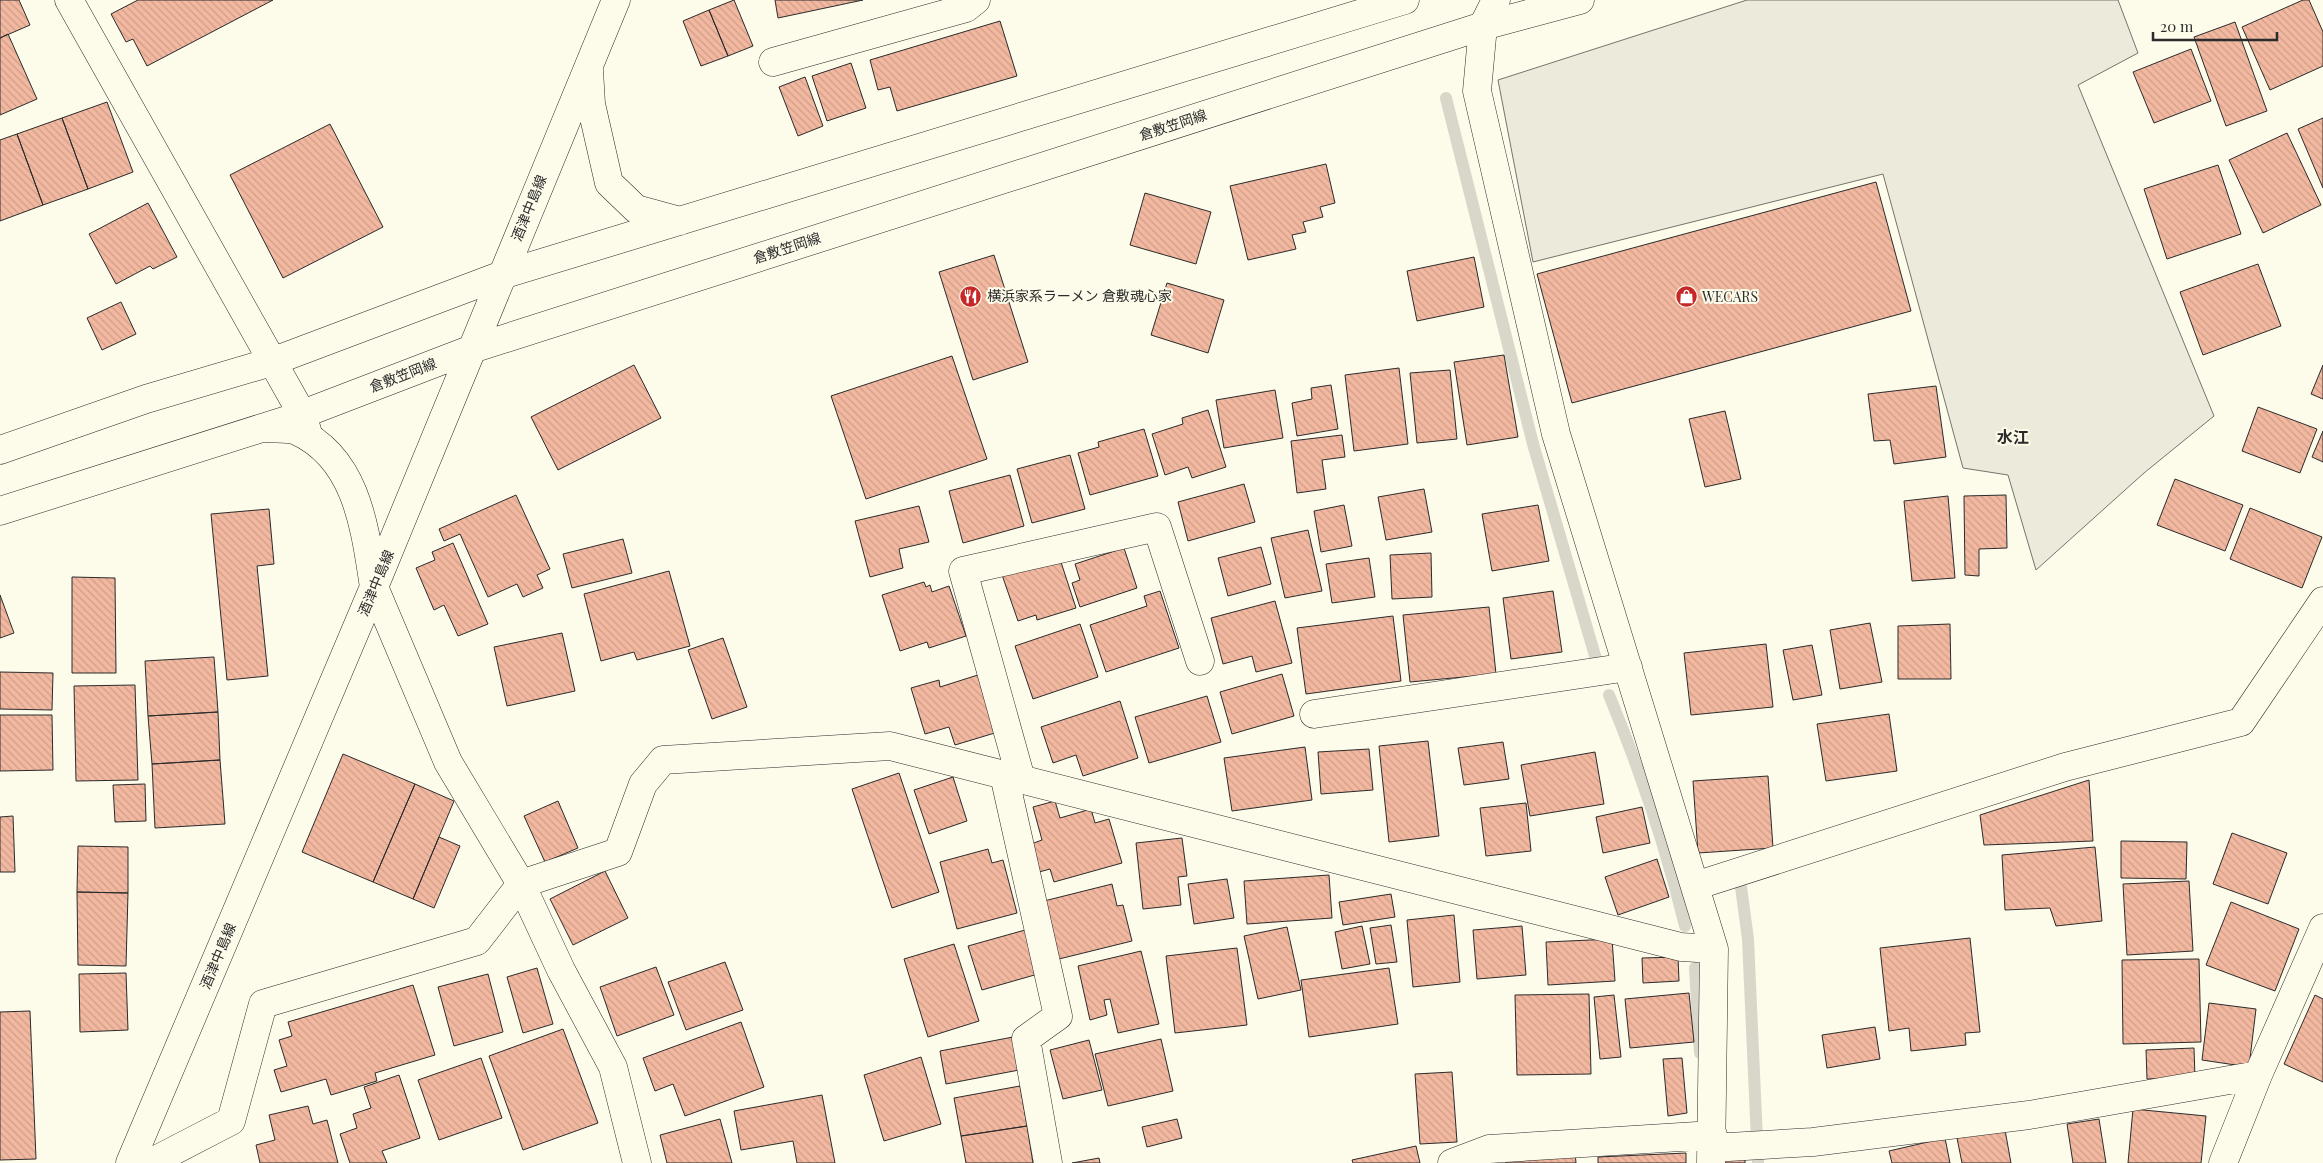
<svg xmlns="http://www.w3.org/2000/svg" width="2323" height="1163" font-family="'Playfair Display','Noto Sans JP',serif">
<defs>
<pattern id="building-back-hatch" width="6" height="6" patternUnits="userSpaceOnUse" patternTransform="scale(1.25)"><rect width="6" height="6" fill="#f2b8a0"/><path d="M-1 5l2 2M0 0l6 6M5-1l2 2" fill="none" stroke="#d09e8a"/></pattern>
</defs>
<rect width="100%" height="100%" fill="#fdfbea"/>
<path fill="#eceadb" stroke="#74746e" d="M 1747,0 L 2118,0 L 2138,53 L 2078,85 L 2214,416 L 2144,473 L 2036,570 L 2008,475 L 1963,468 L 1883,174 L 1533,262 L 1498,80 Z"/>
<g fill="none" stroke-linecap="round" stroke-linejoin="round">
<path stroke="#d8d7c9" stroke-width="12" d="M 1446,98 L 1533,444 L 1596,659
M 1609,695 C 1640,770 1666,847 1685,926
M 1741,887 L 1748,939 L 1758,1163
M 1695,968 L 1700,1053"/>
</g>
<path fill="url(#building-back-hatch)" stroke="#2b2b2b" d="M 0,0 L 19,0 L 30,25 L 0,38 Z
M 138,0 L 273,0 L 147,66 L 133,39 L 126,42 L 111,14 Z
M 734,0 L 753,46 L 728,56 L 709,10 Z
M 775,0 L 863,0 L 778,18 Z
M 2303,0 L 2309,0 L 2323,32 L 2323,66 L 2270,90 L 2242,27 Z
M 709,10 L 728,56 L 701,66 L 683,21 Z
M 1000,21 L 1017,76 L 897,111 L 890,87 L 878,90 L 870,60 Z
M 2235,22 L 2267,111 L 2226,126 L 2194,37 Z
M 8,34 L 37,99 L 0,115 L 0,38 Z
M 2191,49 L 2211,101 L 2154,123 L 2133,72 Z
M 851,63 L 866,108 L 827,121 L 812,76 Z
M 805,77 L 823,126 L 798,136 L 779,87 Z
M 107,102 L 133,172 L 88,189 L 62,118 Z
M 62,118 L 88,189 L 43,205 L 17,134 Z
M 2323,118 L 2323,188 L 2298,129 Z
M 330,124 L 383,227 L 283,278 L 230,175 Z
M 2287,133 L 2321,205 L 2263,233 L 2229,160 Z
M 17,134 L 43,205 L 0,221 L 0,140 Z
M 1326,164 L 1335,203 L 1320,207 L 1323,217 L 1303,222 L 1306,232 L 1292,235 L 1296,249 L 1248,260 L 1230,186 Z
M 2218,165 L 2241,234 L 2167,259 L 2144,189 Z
M 1876,182 L 1911,311 L 1572,403 L 1537,274 Z
M 1145,193 L 1211,212 L 1196,264 L 1130,245 Z
M 148,203 L 177,257 L 153,269 L 150,266 L 116,284 L 89,234 Z
M 994,255 L 1028,362 L 973,380 L 939,272 Z
M 1474,257 L 1484,307 L 1417,321 L 1407,271 Z
M 2258,264 L 2281,326 L 2203,355 L 2180,292 Z
M 1167,283 L 1224,300 L 1208,353 L 1151,335 Z
M 121,302 L 136,334 L 102,350 L 87,318 Z
M 1504,355 L 1518,437 L 1467,445 L 1454,362 Z
M 952,356 L 987,459 L 866,499 L 831,396 Z
M 634,365 L 661,418 L 558,470 L 531,417 Z
M 2323,365 L 2323,399 L 2311,394 Z
M 1399,368 L 1408,444 L 1354,451 L 1345,375 Z
M 1450,370 L 1457,439 L 1417,443 L 1410,373 Z
M 1331,385 L 1338,429 L 1297,436 L 1292,403 L 1312,399 L 1311,388 Z
M 1936,386 L 1946,457 L 1894,464 L 1890,440 L 1874,441 L 1868,394 Z
M 1275,390 L 1283,438 L 1224,448 L 1216,400 Z
M 2258,407 L 2317,429 L 2300,473 L 2242,451 Z
M 1208,410 L 1226,467 L 1192,478 L 1188,467 L 1165,475 L 1152,434 L 1183,424 L 1182,418 Z
M 1725,411 L 1741,479 L 1705,487 L 1689,419 Z
M 1144,429 L 1158,476 L 1090,495 L 1078,453 L 1099,447 L 1098,442 Z
M 2323,431 L 2323,462 L 2312,457 Z
M 1342,435 L 1345,457 L 1322,460 L 1326,489 L 1297,493 L 1291,441 Z
M 1070,455 L 1085,509 L 1032,523 L 1017,469 Z
M 1010,475 L 1024,526 L 963,543 L 949,491 Z
M 2175,479 L 2243,505 L 2225,551 L 2157,525 Z
M 1244,484 L 1255,522 L 1188,541 L 1178,502 Z
M 1424,489 L 1432,532 L 1386,540 L 1378,497 Z
M 516,495 L 550,569 L 537,575 L 543,588 L 523,597 L 517,584 L 488,597 L 460,534 L 444,541 L 439,529 Z
M 2006,495 L 2007,548 L 1979,549 L 1979,576 L 1965,575 L 1964,496 Z
M 1948,496 L 1955,578 L 1912,581 L 1904,501 Z
M 1344,505 L 1352,546 L 1321,552 L 1314,511 Z
M 1538,505 L 1549,561 L 1492,571 L 1482,514 Z
M 919,506 L 929,542 L 899,549 L 903,568 L 870,577 L 855,521 Z
M 2250,508 L 2322,537 L 2302,588 L 2230,559 Z
M 269,509 L 274,564 L 257,566 L 268,676 L 227,680 L 211,514 Z
M 1308,530 L 1322,591 L 1285,598 L 1271,538 Z
M 623,539 L 632,573 L 572,588 L 563,554 Z
M 453,543 L 488,624 L 458,636 L 444,605 L 434,610 L 416,568 L 435,560 L 432,552 Z
M 1261,547 L 1271,584 L 1228,596 L 1218,558 Z
M 1124,548 L 1137,588 L 1080,607 L 1072,583 L 1080,580 L 1075,564 Z
M 1058,553 L 1076,608 L 1037,620 L 1036,615 L 1018,621 L 1001,572 Z
M 1431,553 L 1432,597 L 1392,599 L 1390,555 Z
M 1369,558 L 1375,597 L 1332,603 L 1326,564 Z
M 669,571 L 690,646 L 637,660 L 634,652 L 601,661 L 584,594 Z
M 72,577 L 115,578 L 116,673 L 72,673 Z
M 924,582 L 926,587 L 930,585 L 932,592 L 949,586 L 966,636 L 929,648 L 927,642 L 900,651 L 882,595 Z
M 1160,591 L 1179,648 L 1106,672 L 1090,625 L 1147,606 L 1144,596 Z
M 1553,591 L 1562,652 L 1511,659 L 1503,598 Z
M 0,595 L 14,633 L 0,638 Z
M 1275,601 L 1292,663 L 1256,672 L 1252,656 L 1223,664 L 1211,618 Z
M 1489,607 L 1496,674 L 1410,682 L 1403,615 Z
M 1393,616 L 1401,681 L 1306,694 L 1297,628 Z
M 1870,623 L 1882,682 L 1840,689 L 1830,630 Z
M 1080,624 L 1098,677 L 1033,699 L 1015,646 Z
M 1950,624 L 1951,679 L 1898,679 L 1898,626 Z
M 562,633 L 575,691 L 507,706 L 494,647 Z
M 723,638 L 747,707 L 712,719 L 688,650 Z
M 1766,644 L 1773,707 L 1691,715 L 1684,653 Z
M 1812,645 L 1822,695 L 1793,700 L 1783,650 Z
M 214,657 L 218,712 L 148,716 L 145,661 Z
M 0,672 L 53,673 L 52,710 L 0,709 Z
M 981,674 L 998,732 L 955,745 L 949,727 L 925,734 L 911,688 L 939,680 L 940,687 Z
M 1282,674 L 1294,716 L 1232,734 L 1220,692 Z
M 135,685 L 138,780 L 76,781 L 74,686 Z
M 1207,696 L 1221,742 L 1149,763 L 1135,717 Z
M 1120,701 L 1138,758 L 1083,776 L 1076,755 L 1053,763 L 1041,727 Z
M 218,712 L 220,760 L 152,764 L 148,716 Z
M 1889,714 L 1897,771 L 1826,781 L 1817,724 Z
M 0,715 L 52,715 L 53,770 L 0,771 Z
M 1428,741 L 1439,836 L 1389,842 L 1379,746 Z
M 1503,742 L 1509,779 L 1464,785 L 1458,748 Z
M 1305,747 L 1312,800 L 1232,811 L 1224,758 Z
M 1369,749 L 1373,790 L 1321,794 L 1318,752 Z
M 1595,752 L 1604,804 L 1530,816 L 1521,765 Z
M 343,754 L 415,784 L 373,882 L 302,852 Z
M 220,760 L 225,824 L 155,828 L 152,764 Z
M 899,773 L 939,892 L 892,908 L 852,789 Z
M 1768,776 L 1773,848 L 1698,853 L 1693,781 Z
M 953,777 L 967,821 L 929,834 L 914,790 Z
M 2089,780 L 2093,841 L 1984,845 L 1980,815 Z
M 145,784 L 146,821 L 115,822 L 113,785 Z
M 415,784 L 454,801 L 413,899 L 373,882 Z
M 558,801 L 578,848 L 545,862 L 524,816 Z
M 1055,801 L 1060,818 L 1091,809 L 1095,823 L 1109,819 L 1122,863 L 1054,882 L 1050,869 L 1039,872 L 1031,844 L 1042,840 L 1033,807 Z
M 1526,803 L 1531,851 L 1486,856 L 1480,808 Z
M 1642,807 L 1650,843 L 1603,853 L 1596,817 Z
M 13,816 L 15,872 L 0,872 L 0,817 Z
M 2232,833 L 2287,853 L 2268,904 L 2213,884 Z
M 439,837 L 460,846 L 434,908 L 413,899 Z
M 1182,838 L 1187,876 L 1178,877 L 1181,905 L 1143,909 L 1136,843 Z
M 2121,841 L 2187,842 L 2186,879 L 2121,878 Z
M 78,846 L 128,847 L 128,893 L 77,892 Z
M 2095,847 L 2102,921 L 2056,926 L 2050,908 L 2005,910 L 2002,855 Z
M 988,849 L 992,863 L 1003,860 L 1017,913 L 957,929 L 940,862 Z
M 1657,859 L 1669,897 L 1618,915 L 1605,877 Z
M 605,871 L 628,918 L 573,945 L 550,899 Z
M 1329,875 L 1332,918 L 1247,924 L 1244,881 Z
M 1227,879 L 1234,918 L 1194,924 L 1188,884 Z
M 2189,881 L 2193,951 L 2127,955 L 2123,884 Z
M 1112,884 L 1117,906 L 1123,905 L 1132,941 L 1059,959 L 1044,901 Z
M 77,892 L 128,893 L 126,966 L 78,965 Z
M 1391,894 L 1395,917 L 1343,925 L 1339,902 Z
M 2231,902 L 2299,929 L 2275,991 L 2206,965 Z
M 1454,915 L 1460,982 L 1413,987 L 1407,920 Z
M 1391,925 L 1397,962 L 1376,964 L 1370,928 Z
M 1362,926 L 1370,964 L 1342,969 L 1335,932 Z
M 1522,926 L 1526,975 L 1477,979 L 1473,930 Z
M 1287,927 L 1301,990 L 1258,999 L 1244,936 Z
M 1025,930 L 1038,974 L 982,990 L 968,946 Z
M 1970,938 L 1980,1032 L 1965,1033 L 1966,1045 L 1911,1051 L 1909,1028 L 1889,1031 L 1880,948 Z
M 1612,939 L 1615,981 L 1548,985 L 1546,942 Z
M 954,944 L 979,1021 L 928,1037 L 904,959 Z
M 1237,948 L 1247,1025 L 1175,1033 L 1166,956 Z
M 1141,951 L 1159,1024 L 1118,1033 L 1110,999 L 1104,1000 L 1107,1015 L 1090,1020 L 1078,966 Z
M 1678,957 L 1679,981 L 1643,983 L 1642,958 Z
M 2199,959 L 2201,1042 L 2123,1044 L 2122,960 Z
M 725,962 L 743,1010 L 686,1030 L 668,982 Z
M 656,967 L 674,1015 L 617,1036 L 600,987 Z
M 537,968 L 553,1024 L 523,1033 L 507,977 Z
M 1389,968 L 1398,1024 L 1309,1037 L 1301,980 Z
M 126,973 L 128,1030 L 80,1032 L 79,974 Z
M 488,974 L 503,1032 L 454,1046 L 438,987 Z
M 413,985 L 435,1055 L 375,1073 L 377,1081 L 331,1095 L 326,1079 L 281,1092 L 274,1070 L 287,1066 L 279,1040 L 292,1036 L 288,1022 Z
M 1689,993 L 1694,1042 L 1630,1048 L 1625,999 Z
M 1589,994 L 1591,1074 L 1517,1075 L 1515,995 Z
M 1614,995 L 1621,1057 L 1600,1059 L 1594,997 Z
M 2315,995 L 2323,999 L 2323,1082 L 2284,1064 Z
M 2209,1003 L 2256,1009 L 2249,1067 L 2202,1060 Z
M 30,1011 L 36,1159 L 0,1160 L 0,1012 Z
M 741,1022 L 764,1087 L 685,1116 L 673,1084 L 655,1091 L 643,1058 Z
M 1875,1027 L 1880,1059 L 1827,1068 L 1822,1035 Z
M 563,1029 L 598,1123 L 523,1150 L 489,1056 Z
M 1013,1037 L 1019,1070 L 946,1084 L 940,1051 Z
M 1161,1039 L 1173,1091 L 1108,1106 L 1095,1054 Z
M 1089,1040 L 1102,1090 L 1063,1099 L 1050,1050 Z
M 2194,1048 L 2195,1078 L 2147,1079 L 2146,1050 Z
M 921,1057 L 941,1124 L 884,1141 L 864,1075 Z
M 481,1058 L 502,1118 L 439,1140 L 418,1080 Z
M 1682,1058 L 1687,1113 L 1668,1116 L 1663,1059 Z
M 1452,1072 L 1457,1142 L 1420,1144 L 1415,1074 Z
M 399,1075 L 420,1138 L 382,1151 L 387,1163 L 350,1163 L 340,1134 L 357,1128 L 353,1114 L 371,1108 L 364,1087 Z
M 1020,1086 L 1027,1126 L 961,1136 L 954,1098 Z
M 822,1095 L 835,1163 L 797,1163 L 793,1141 L 741,1150 L 734,1111 Z
M 308,1106 L 313,1124 L 327,1120 L 338,1163 L 260,1163 L 256,1145 L 275,1140 L 269,1115 Z
M 2133,1109 L 2206,1116 L 2201,1163 L 2128,1163 Z
M 720,1119 L 732,1163 L 667,1163 L 660,1135 Z
M 1177,1119 L 1182,1138 L 1147,1147 L 1142,1127 Z
M 2099,1119 L 2106,1163 L 2073,1163 L 2067,1124 Z
M 1027,1126 L 1033,1163 L 966,1163 L 961,1136 Z
M 2005,1130 L 2011,1163 L 1962,1163 L 1957,1138 Z
M 1945,1138 L 1950,1163 L 1892,1163 L 1889,1151 Z
M 1416,1146 L 1420,1163 L 1353,1163 L 1352,1160 Z
M 1575,1152 L 1576,1163 L 1506,1163 L 1505,1160 Z
M 1686,1153 L 1686,1163 L 1598,1163 L 1598,1157 Z
M 1099,1158 L 1100,1163 L 1072,1163 Z
M 1745,1159 L 1745,1163 L 1718,1163 L 1718,1161 Z"/>
<g fill="none" stroke-linecap="round" stroke-linejoin="round">
<defs>
<path id="minor" d="M 69,0 L 302,414 L 309,437
M 1496,0 L 1483,26 L 1477,91 L 1556,434 L 1714,949 L 1711,1163
M 773,62 L 966,8 L 976,0
M 374,587 L 448,762 L 521,884 L 561,970 L 613,1067 L 637,1163
M 1314,714 L 1628,667
M 1004,775 L 1058,1016 L 1026,1039 L 1048,1163
M 1021,779 L 963,571 L 1157,527 L 1200,661
M 1695,886 L 2065,767 L 2241,722 L 2323,601
M 1711,1148 L 1813,1142 L 2029,1115 L 2258,1075
M 150,1163 L 231,1121 L 263,1004 L 477,941 L 521,884 L 618,852 L 643,784 L 663,760 L 890,746 L 1681,947 L 1714,949
M 1452,1163 L 1489,1149 L 1713,1135
M 2223,1163 L 2258,1075 L 2323,928"/>
<path id="major" d="M 589,70 L 591,104 L 609,183 L 636,209 L 680,221
M 267,428 C 276,429 289,428 297,431 C 358,459 365,530 374,587
M 0,450 L 146,399 L 271,362 L 502,275 L 1405,0
M 0,511 L 287,420 L 472,349 L 1483,26 L 1580,0
M 130,1163 L 374,587 L 616,0"/>
</defs>
<use href="#minor" stroke="#2b2b2b" stroke-width="29"/>
<use href="#major" stroke="#2b2b2b" stroke-width="29"/>
<use href="#minor" stroke="#fdfbea" stroke-width="28"/>
<use href="#major" stroke="#fdfbea" stroke-width="28"/>
</g>
<defs>
<symbol id="restaurant-disc" viewBox="-11 -11 22 22"><circle r="9.5" fill="#c62828" stroke="#fdfbea"/><path d="M-5-6h1v4h1v-4h1v4h1v-4h1v5L-1.5 .5V6h-2V.5L-5-1ZM5-6V6H3V1.5H1.5Q1.5-4 5-6Z" fill="#fff"/></symbol>
<symbol id="shop-disc" viewBox="-11 -11 22 22"><circle r="9.5" fill="#c62828" stroke="#fdfbea"/><path d="M-5-2.5h2.3a2.7 3.5 0 0 1 5.4 0H5L5.5 6h-11ZM-1.5-2.5h3a1.5 2.3 0 0 0-3 0Z" fill="#fff"/></symbol>
</defs>
<g fill-rule="evenodd">
<use href="#restaurant-disc" x="958" y="284" width="25" height="25"/>
<use href="#shop-disc" x="1674" y="284" width="25" height="25"/>
</g>
<g text-anchor="middle" stroke-width="4" stroke-linejoin="round" paint-order="stroke">
<g font-size="14" fill="#2b2b2b" stroke="#fdfbea">
<text transform="translate(1173 125) rotate(-18)" y="5">倉敷笠岡線</text>
<text transform="translate(529 208) rotate(-68)" y="5">酒津中島線</text>
<text transform="translate(787 248) rotate(-18)" y="5">倉敷笠岡線</text>
<text transform="translate(403 375) rotate(-21)" y="5">倉敷笠岡線</text>
<text transform="translate(376 583) rotate(-67)" y="5">酒津中島線</text>
<text transform="translate(218 956) rotate(-67)" y="5">酒津中島線</text>
</g>
<g font-size="14" fill="#2b2b2b" stroke="#fdfbea" text-anchor="start">
<text x="987" y="301">横浜家系ラーメン 倉敷魂心家</text>
<text x="1702" y="302">WECARS</text>
</g>
<g font-size="16" font-weight="bold" fill="#2b2b2b" stroke="#fdfbea">
<text x="2013" y="443">水江</text>
</g>
</g>
<path d="M2153 32v8h124v-8" fill="none" stroke="#2b2b2b" stroke-width="2.5"/>
<text x="2160" y="32" font-size="15" fill="#2b2b2b" stroke="#fdfbea" stroke-width="4" paint-order="stroke">20 m</text>
</svg>
